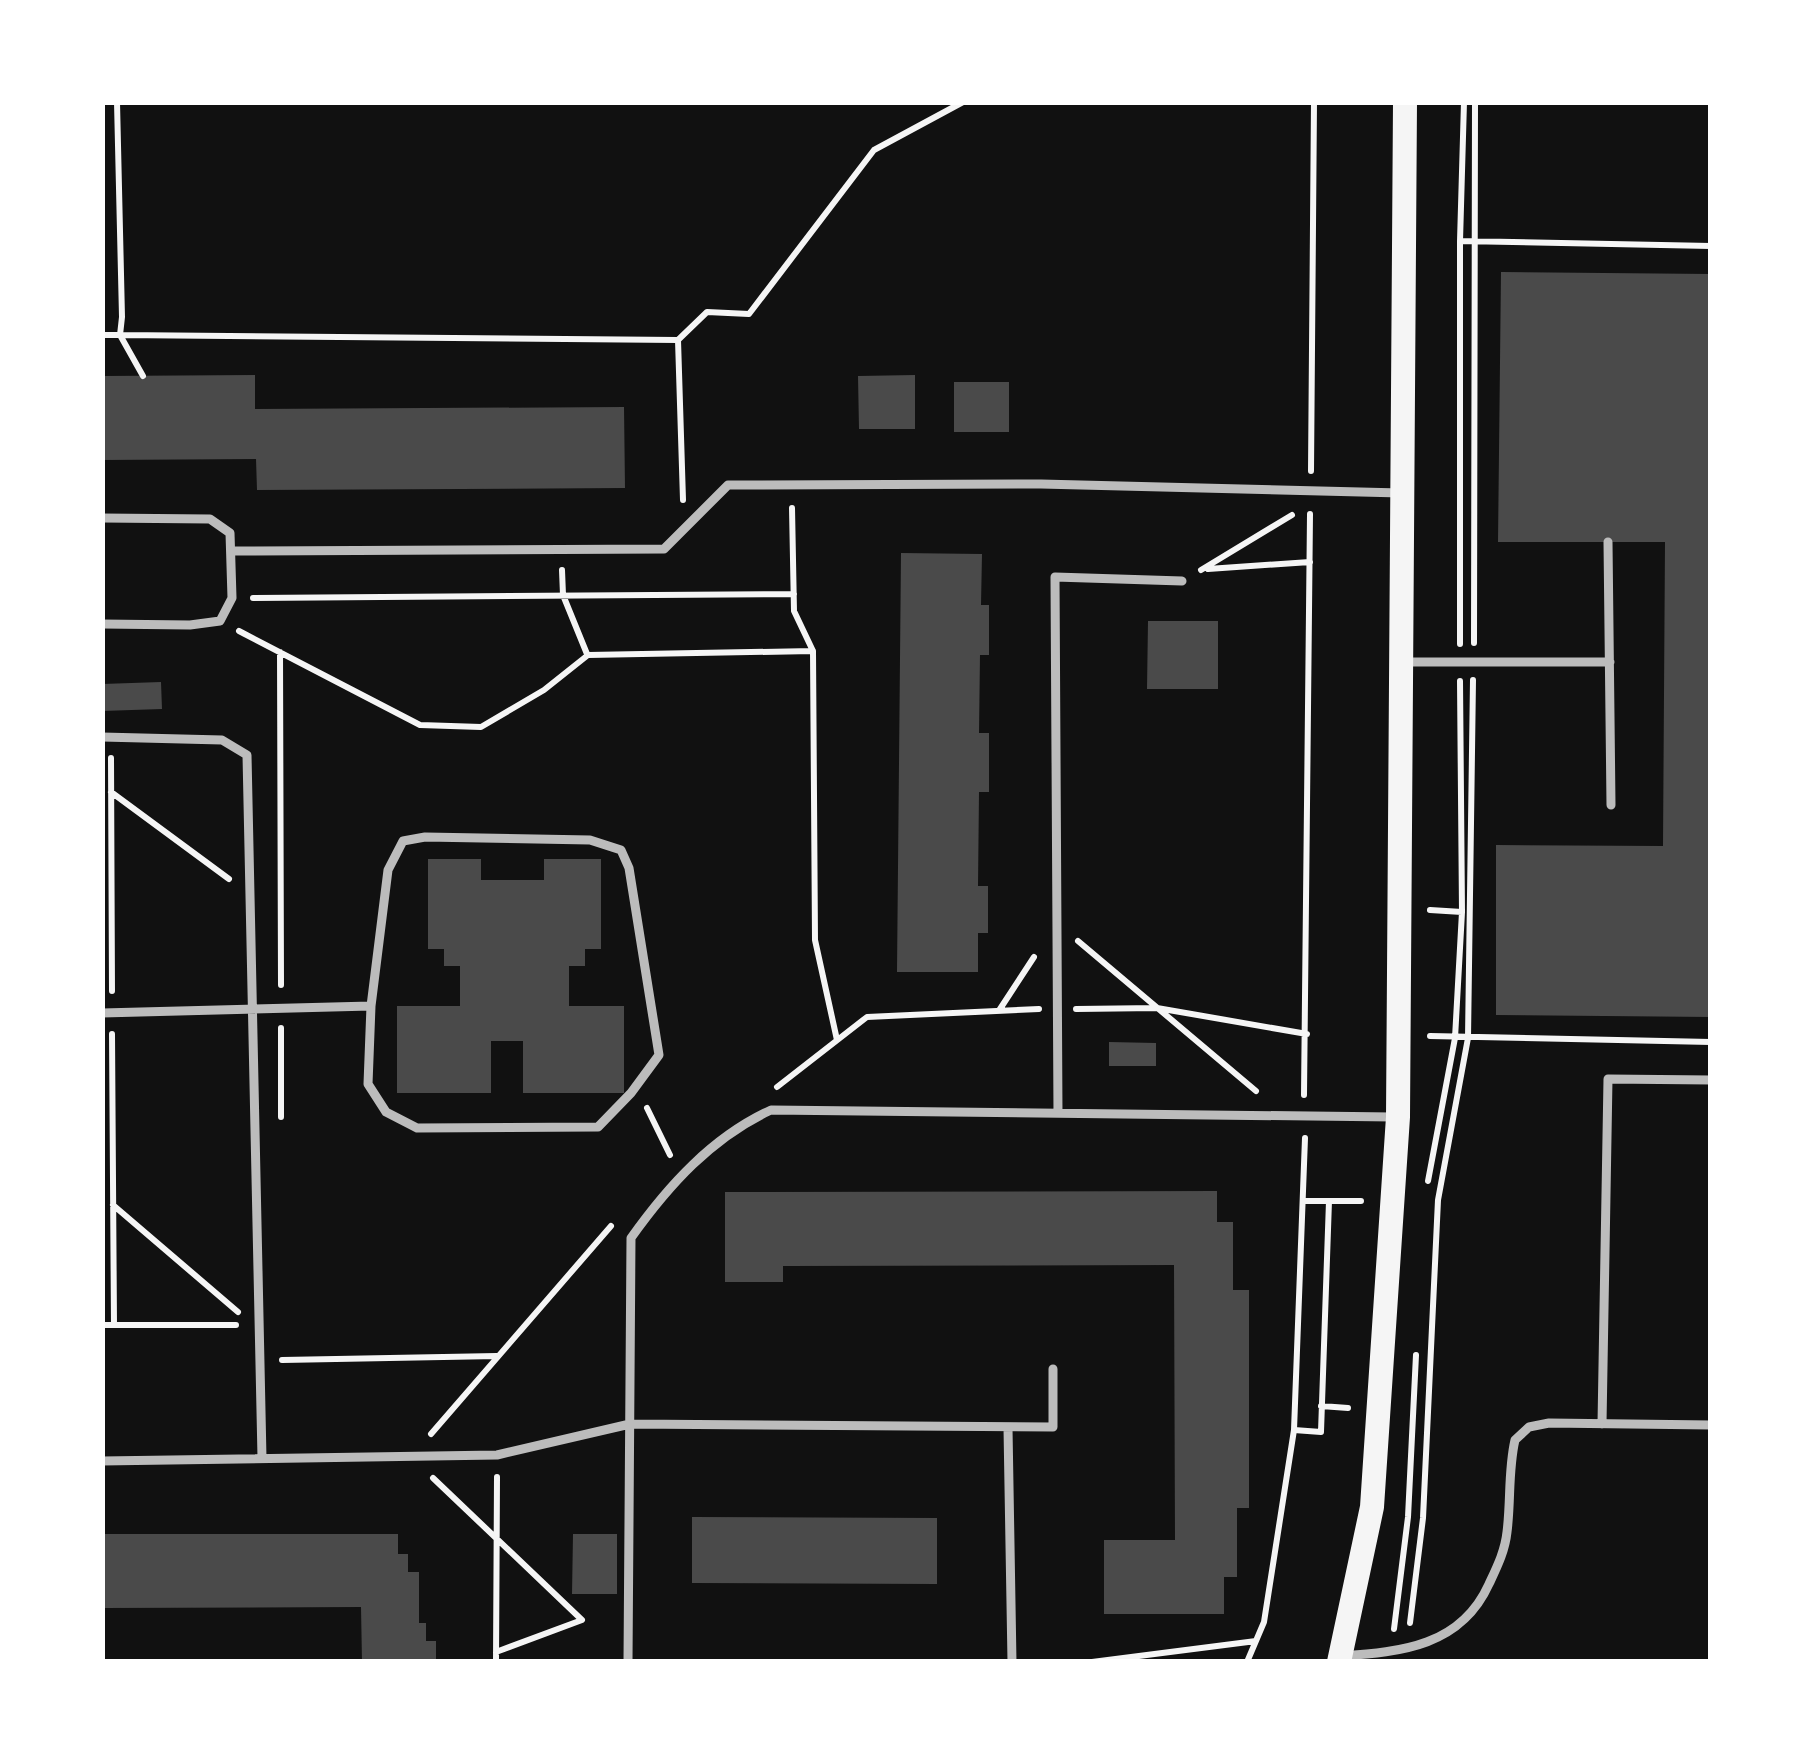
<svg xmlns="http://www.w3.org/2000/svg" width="1813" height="1764" font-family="Barlow,sans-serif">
<rect width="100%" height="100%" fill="#111"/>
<path fill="#4a4a4a" d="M 1501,272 L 1711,274 L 1711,1017 L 1496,1015 L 1496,845 L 1663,846 L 1665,542 L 1498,542 Z
M 255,375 L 255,409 L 624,407 L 625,488 L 257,490 L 256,459 L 102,460 L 102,376 Z
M 915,375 L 915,429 L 859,429 L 858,376 Z
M 954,382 L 1009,382 L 1009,432 L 954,432 Z
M 901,553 L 982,554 L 981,605 L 989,605 L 989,655 L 980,655 L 979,733 L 989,733 L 989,792 L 979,792 L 978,886 L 988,886 L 988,933 L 978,933 L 978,972 L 897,972 Z
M 1148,621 L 1218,621 L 1218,689 L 1147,689 Z
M 161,682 L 162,709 L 102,711 L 102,684 Z
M 428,859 L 481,859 L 481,880 L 544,880 L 544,859 L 601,859 L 601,949 L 585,949 L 585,966 L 569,966 L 569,1006 L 624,1006 L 624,1093 L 523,1093 L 523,1041 L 491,1041 L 491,1093 L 397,1093 L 397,1006 L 460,1006 L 460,966 L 444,966 L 444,949 L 428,949 Z
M 1109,1042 L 1156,1043 L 1156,1066 L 1109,1066 Z
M 1217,1191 L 1217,1222 L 1233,1222 L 1233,1290 L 1249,1290 L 1249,1508 L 1237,1508 L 1237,1577 L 1224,1577 L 1224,1614 L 1104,1614 L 1104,1540 L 1175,1540 L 1174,1265 L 783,1266 L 783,1282 L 725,1282 L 725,1192 Z
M 692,1517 L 937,1518 L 937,1584 L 692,1583 Z
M 102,1534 L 398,1534 L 398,1554 L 408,1554 L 408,1572 L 419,1572 L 419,1623 L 426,1623 L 426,1641 L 436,1641 L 436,1662 L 362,1662 L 361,1607 L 102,1608 Z
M 573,1534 L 617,1534 L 617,1594 L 572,1594 Z"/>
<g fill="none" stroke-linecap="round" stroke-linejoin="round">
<path stroke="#f5f5f5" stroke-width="6" d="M 1460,241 L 1711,246
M 102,335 L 120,335 L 122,317 L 117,102
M 678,340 L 707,312 L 749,314 L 874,150 L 963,102
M 143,376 L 120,335 L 678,340 L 683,500
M 1311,471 L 1314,102
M 1208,569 L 1310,562
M 562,570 L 563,595 L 587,654
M 1201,570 L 1292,515
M 253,598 L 794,594
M 239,631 L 420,725 L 481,727 L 544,690 L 588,655 L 813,651 L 794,611 L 792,508
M 1474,643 L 1475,102
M 1460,644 L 1460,241 L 1464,102
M 813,651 L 815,940 L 837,1040
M 280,652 L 281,985
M 111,758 L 112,991
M 111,792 L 229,879
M 1430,910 L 1462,912
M 1078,941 L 1256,1091
M 1000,1009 L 1034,957
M 1076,1009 L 1157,1008 L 1307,1034
M 281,1028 L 281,1117
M 112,1034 L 114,1325
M 1430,1036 L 1711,1042
M 777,1087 L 867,1017 L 1039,1009
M 1304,1095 L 1310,514
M 647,1108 L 670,1155
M 1428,1181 L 1455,1038 L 1462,912 L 1460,681
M 1305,1201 L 1361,1201
M 113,1205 L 238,1312
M 102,1325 L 236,1325
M 282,1360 L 497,1356
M 1321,1406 L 1348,1408
M 1294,1430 L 1321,1432 L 1329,1201
M 431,1434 L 611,1226
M 433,1478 L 582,1620 L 496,1652
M 1410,1623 L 1423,1518 L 1438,1200 L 1468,1038 L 1473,680
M 1394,1629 L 1408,1517 L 1416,1355
M 496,1662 L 497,1477
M 1092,1662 L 1256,1641
M 1247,1662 L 1264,1622 L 1294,1430 L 1305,1138"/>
<path stroke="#bcbcbc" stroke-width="9" d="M 102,518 L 210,519 L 230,533 L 232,598 L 220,621 L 190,625 L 102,624
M 1608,542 L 1611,805
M 231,551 L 664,549 L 728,485 L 1041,484 L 1401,493
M 1406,662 L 1610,662
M 102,737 L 222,740 L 247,755 L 262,1458
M 425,837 L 590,840 L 621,850 L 629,868 L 659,1055 L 631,1093 L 598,1127 L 417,1128 L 386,1112 L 368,1084 L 371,1006 L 388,870 L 403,841 Z
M 102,1013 L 371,1006
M 1058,1113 L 1055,577 L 1182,581
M 1602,1424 L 1608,1079 L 1711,1080
M 1008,1428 L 1012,1662
M 102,1461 L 497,1455 L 630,1424 L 1053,1427 L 1053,1369
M 1341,1656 C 1402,1652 1461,1646 1489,1584 C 1497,1567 1505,1551 1507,1532 C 1511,1501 1508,1470 1515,1440 L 1529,1427 L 1549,1423 L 1711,1425
M 628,1662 L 631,1238 C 668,1186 712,1137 771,1110 L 1393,1117"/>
<path stroke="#f5f5f5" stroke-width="24" d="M 1339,1662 L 1372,1507 L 1398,1117 L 1405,102"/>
</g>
<rect width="1813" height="1764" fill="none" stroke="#ffffff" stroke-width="210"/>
</svg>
